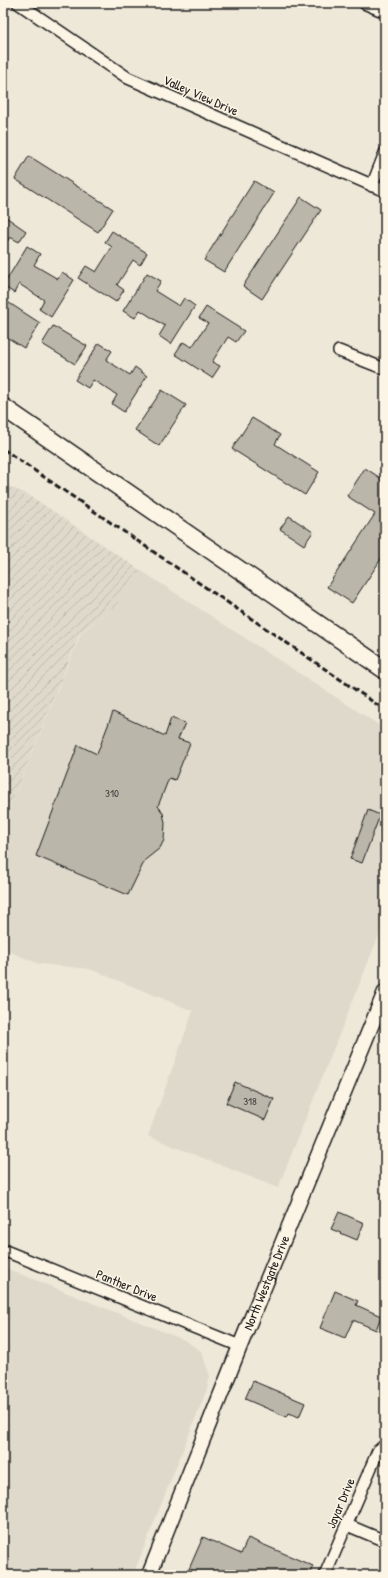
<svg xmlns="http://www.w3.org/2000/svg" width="388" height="1578" font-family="'Patrick Hand',sans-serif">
<defs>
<pattern id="industrial-furrows" width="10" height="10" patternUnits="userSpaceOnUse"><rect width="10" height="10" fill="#ded9cb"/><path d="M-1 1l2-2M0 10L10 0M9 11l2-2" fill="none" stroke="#bebaae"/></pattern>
</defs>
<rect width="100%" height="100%" fill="#eee8d9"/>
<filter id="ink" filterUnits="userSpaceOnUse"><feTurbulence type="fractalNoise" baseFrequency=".025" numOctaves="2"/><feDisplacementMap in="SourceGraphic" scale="8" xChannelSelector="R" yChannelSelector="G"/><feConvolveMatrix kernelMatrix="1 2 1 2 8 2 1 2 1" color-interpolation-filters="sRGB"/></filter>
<g filter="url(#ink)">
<path fill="#ded9cb" d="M 140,570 L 385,729 L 385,920 L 278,1188 L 148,1136 L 193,1011 L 90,969 L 39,964 L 3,949 L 3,824 L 81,633 L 116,605 Z
M 3,1267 L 184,1340 L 201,1351 L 210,1376 L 207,1389 L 133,1575 L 3,1575 Z"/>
<path fill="url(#industrial-furrows)" d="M 3,484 L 29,495 L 140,570 L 116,605 L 80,633 L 3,824 Z"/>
<path fill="#bab6aa" stroke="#1c1c1c" d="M 29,156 L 113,209 L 98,232 L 15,179 Z
M 254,181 L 274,193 L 224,272 L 204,260 Z
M 301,197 L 321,210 L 262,299 L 243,286 Z
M 3,215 L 26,231 L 19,242 L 10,237 L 3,248 Z
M 112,231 L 147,253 L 140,265 L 133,260 L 117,285 L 124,290 L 116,302 L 78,278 L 86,266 L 96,272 L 112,247 L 105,242 Z
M 27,246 L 40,254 L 34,265 L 58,279 L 62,272 L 74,280 L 51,317 L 39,309 L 44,300 L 19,284 L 14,293 L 3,286 Z
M 147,273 L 161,281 L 155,291 L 179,306 L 184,298 L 195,306 L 171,344 L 159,336 L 165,326 L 140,310 L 135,318 L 123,311 Z
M 3,299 L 40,323 L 24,348 L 5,336 L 6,334 L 3,332 Z
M 206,307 L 244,331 L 236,342 L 228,337 L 212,362 L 220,366 L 212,378 L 175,354 L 183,342 L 192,347 L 208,323 L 199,318 Z
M 53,326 L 87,346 L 75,364 L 42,344 Z
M 99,343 L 112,351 L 106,360 L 130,375 L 135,367 L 147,376 L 124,412 L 112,404 L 117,395 L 93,380 L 88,388 L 75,380 Z
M 162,390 L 186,405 L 159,446 L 135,430 Z
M 252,418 L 280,435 L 275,444 L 319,472 L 305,495 L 232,449 Z
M 365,468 L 385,481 L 385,553 L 352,603 L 327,587 L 375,514 L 347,496 Z
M 289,516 L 313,532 L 304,545 L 280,529 Z
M 113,712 L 165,736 L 171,718 L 185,723 L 178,739 L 190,743 L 175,780 L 169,778 L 158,806 L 163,813 L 165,823 L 164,840 L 160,848 L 145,860 L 128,895 L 36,856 L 78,745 L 97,754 Z
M 368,810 L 380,815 L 362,863 L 350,859 Z
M 235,1082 L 274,1099 L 265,1120 L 226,1103 Z
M 339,1212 L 364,1223 L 357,1240 L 331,1229 Z
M 335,1291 L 358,1301 L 356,1305 L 381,1316 L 376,1330 L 353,1320 L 345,1338 L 320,1328 Z
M 253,1381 L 305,1403 L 299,1417 L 289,1413 L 287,1417 L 245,1399 Z
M 203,1537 L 241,1554 L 248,1538 L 313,1566 L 309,1575 L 203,1575 L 189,1569 Z"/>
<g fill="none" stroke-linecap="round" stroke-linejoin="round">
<defs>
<path id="minor" d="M 18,3 L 128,78 L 385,191
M 364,3 L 385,12
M 372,186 L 385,153
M 339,351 L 385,369
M 3,1250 L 240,1346
M 347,1525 L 385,1541
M 325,1575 L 378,1451 L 385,1445"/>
<g id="tertiary">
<path id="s1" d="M 149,1575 L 240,1346 L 385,992"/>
</g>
<path id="primary" d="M 3,407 L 385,670"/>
</defs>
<use href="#minor" stroke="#1c1c1c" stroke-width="14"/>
<use href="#tertiary" stroke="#1c1c1c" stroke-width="17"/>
<use href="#primary" stroke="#1c1c1c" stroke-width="20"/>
<use href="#minor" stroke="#fcf5e5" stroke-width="11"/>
<use href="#tertiary" stroke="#fcf5e5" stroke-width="14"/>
<use href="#primary" stroke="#fcf5e5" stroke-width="17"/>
<path stroke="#1c1c1c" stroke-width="3" stroke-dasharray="6 3" stroke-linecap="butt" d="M 3,449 L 385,710"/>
</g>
</g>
<g text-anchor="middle" stroke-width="3" stroke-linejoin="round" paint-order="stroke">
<g font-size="11" fill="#444240">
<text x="112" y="797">310</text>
<text x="250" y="1105">318</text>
</g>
<g font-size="13" fill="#1c1c1c" stroke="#fcf5e5">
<text transform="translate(201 95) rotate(24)" y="5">Valley View Drive</text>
<text dy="5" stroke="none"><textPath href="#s1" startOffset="315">North Westgate Drive</textPath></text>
<text transform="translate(127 1285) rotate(22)" y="5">Panther Drive</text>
<text transform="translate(340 1503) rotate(-67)" y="5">Jayar Drive</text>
</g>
</g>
<rect width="388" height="1578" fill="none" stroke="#fcf5e5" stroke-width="16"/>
<rect x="8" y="8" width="372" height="1562" fill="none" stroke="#1c1c1c" stroke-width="1.5" filter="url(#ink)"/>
</svg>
